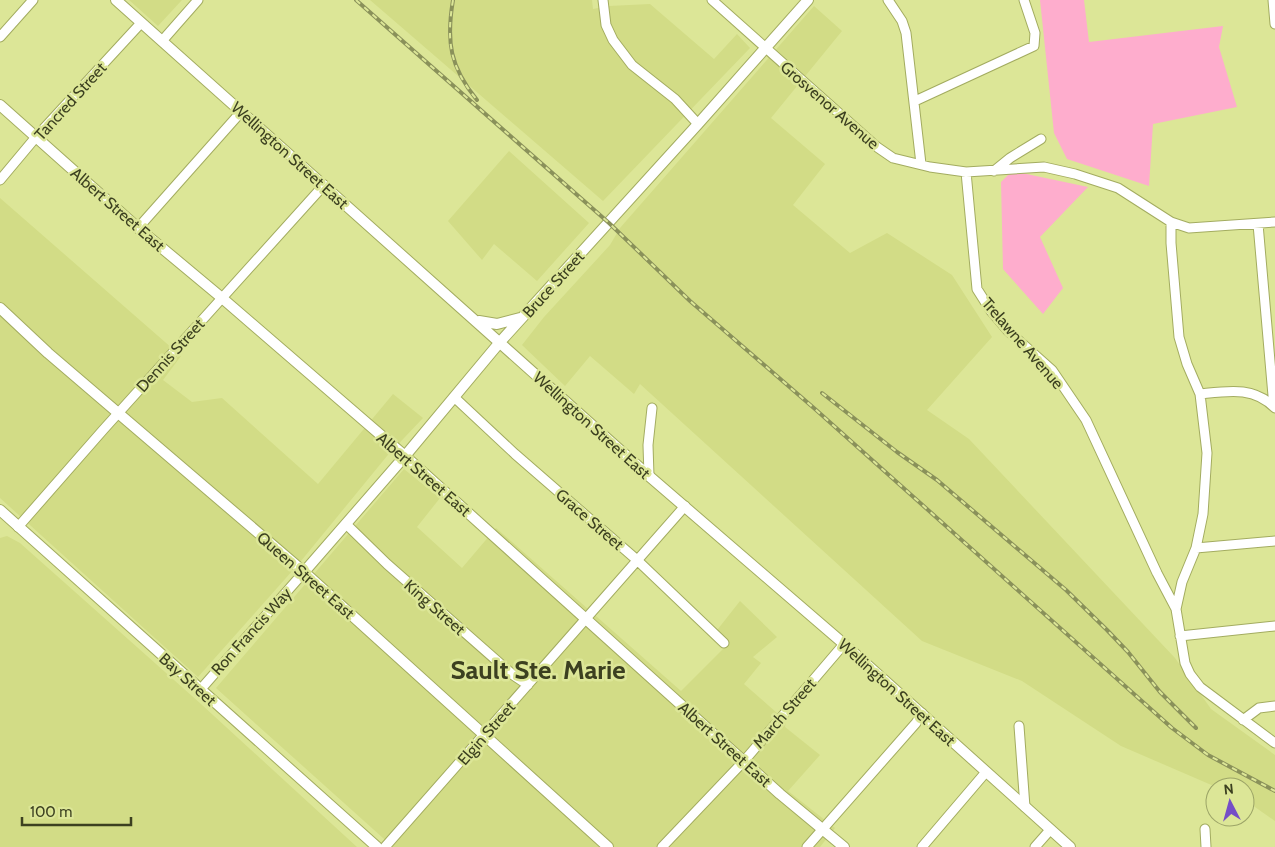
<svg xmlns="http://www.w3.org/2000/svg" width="1275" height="847" font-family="Cabin,sans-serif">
<rect width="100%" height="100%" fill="#dce697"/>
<path fill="#d2dc86" d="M 129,0 L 182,0 L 158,26 Z
M 370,0 L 592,0 L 593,9 L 609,6 L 650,4 L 714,59 L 737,34 L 750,48 L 603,201 Z
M 814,6 L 842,31 L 771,118 L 825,164 L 793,205 L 850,253 L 887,233 L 952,275 L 992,337 L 927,410 L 969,439 L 1175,658 L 1211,709 L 1275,755 L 1275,821 L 1245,800 L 1245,787 L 1216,787 L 1121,746 L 1022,681 L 922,641 L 640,384 L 634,394 L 590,356 L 565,386 L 522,345 L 544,317 L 610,245 L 620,228 Z
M 509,151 L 589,223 L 537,281 L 494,244 L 482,260 L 448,221 Z
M 0,198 L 181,356 L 163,380 L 192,402 L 222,398 L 318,484 L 393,394 L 423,418 L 387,456 L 301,561 L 198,677 L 0,498 Z
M 404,469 L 440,498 L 417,527 L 462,568 L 496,528 L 681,691 L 728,644 L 714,634 L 740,601 L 777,637 L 753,657 L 761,663 L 744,684 L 786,721 L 785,727 L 820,755 L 788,791 L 835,828 L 820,847 L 393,847 L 216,688 Z
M 7,536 L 20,543 L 201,704 L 357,847 L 0,847 L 0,538 Z"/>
<path fill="#feadcd" d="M 1040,0 L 1084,0 L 1089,42 L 1223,26 L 1219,47 L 1237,107 L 1153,124 L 1149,186 L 1067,159 L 1054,133 Z
M 1012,171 L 1088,187 L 1040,237 L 1063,288 L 1043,314 L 1003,269 L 1001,182 Z"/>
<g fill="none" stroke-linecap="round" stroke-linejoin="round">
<defs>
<path id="minor" d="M 603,0 L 606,25 L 613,40 L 632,65 L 675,99 L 698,124
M 712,0 L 877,147 L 893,158 L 930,167 L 966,172 L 1044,167 L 1075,174 L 1118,188 L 1171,222 L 1189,228 L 1275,222
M 888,0 L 902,21 L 906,33 L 921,164
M 1273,0 L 1275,24
M 0,37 L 33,0
M 162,41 L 198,0
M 915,101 L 1034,46 L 1035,33 L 1024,0
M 994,171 L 1010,158 L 1041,139
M 966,172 L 977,289 L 991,311 L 1008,331 L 1052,370 L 1086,420 L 1157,573 L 1176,609
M 0,180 L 36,137 L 141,23
M 1171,222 L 1171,243 L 1179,337 L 1187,364 L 1200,394 L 1207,453 L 1203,514 L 1196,548 L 1182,582 L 1176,609 L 1185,663 L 1190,674 L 1200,687 L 1275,743
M 1258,224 L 1274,407
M 138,228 L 241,112
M 1200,394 C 1228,391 1254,386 1275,408
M 454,397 L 515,454 L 637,560 L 724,643
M 649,476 L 648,445 L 652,408
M 346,524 L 387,564 L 513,675 L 528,685
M 18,527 L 103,430 L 324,185
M 1196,548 L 1275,541
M 1180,636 L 1275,626
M 200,690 L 304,572
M 1243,720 L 1259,708 L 1275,706
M 1019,726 L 1025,807
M 1205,829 L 1206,847
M 385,847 L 685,506
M 662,847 L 744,761 L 844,644
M 807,847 L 916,723 L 922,713
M 922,847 L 986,772
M 1035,847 L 1050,830"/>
<path id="major" d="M 116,0 L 649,476 L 844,644 L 1070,847
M 0,105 L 138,228 L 222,298 L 405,456 L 780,794 L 844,847
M 0,308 L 48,353 L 304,572 L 608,847
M 479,321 L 497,324 L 520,318
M 0,510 L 377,847
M 304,572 L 405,456 L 500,342 L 698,124 L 808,0"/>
</defs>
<use href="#minor" stroke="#a3ac60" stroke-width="11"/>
<use href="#major" stroke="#a3ac60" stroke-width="12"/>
<use href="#minor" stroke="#fff" stroke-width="9"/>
<use href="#major" stroke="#fff" stroke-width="10"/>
<defs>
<path id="rail" d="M 356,0 L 609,223 L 690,301 L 815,409 L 1172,728 L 1208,755 L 1275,791
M 453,0 C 446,42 450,67 477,100
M 822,393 L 897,452 L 937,480 L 1066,590 L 1107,630 L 1128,652 L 1160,692 L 1196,728"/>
</defs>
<use href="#rail" stroke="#8a915a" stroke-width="4"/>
<use href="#rail" stroke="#dce697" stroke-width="2" stroke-dasharray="5.5" stroke-linecap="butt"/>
</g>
<g text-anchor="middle" stroke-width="5" stroke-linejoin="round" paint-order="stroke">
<g font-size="16" fill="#3c4020" stroke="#dce697">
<text transform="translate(70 101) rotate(-48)" y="6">Tancred Street</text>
<text transform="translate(830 105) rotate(41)" y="6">Grosvenor Avenue</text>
<text transform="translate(290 155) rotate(42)" y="6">Wellington Street East</text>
<text transform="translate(118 209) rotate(41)" y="6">Albert Street East</text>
<text transform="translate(553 284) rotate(-48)" y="6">Bruce Street</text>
<text transform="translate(1023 343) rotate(49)" y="6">Trelawne Avenue</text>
<text transform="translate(170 355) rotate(-48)" y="6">Dennis Street</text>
<text transform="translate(592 425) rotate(42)" y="6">Wellington Street East</text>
<text transform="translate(424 474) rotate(41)" y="6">Albert Street East</text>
<text transform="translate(590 519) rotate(41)" y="6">Grace Street</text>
<text transform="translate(306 575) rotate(41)" y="6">Queen Street East</text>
<text transform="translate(435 607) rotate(41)" y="6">King Street</text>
<text transform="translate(251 631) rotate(-48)" y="6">Ron Francis Way</text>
<text transform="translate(188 679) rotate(42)" y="6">Bay Street</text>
<text transform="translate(897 692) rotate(42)" y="6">Wellington Street East</text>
<text transform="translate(784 713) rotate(-49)" y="6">March Street</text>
<text transform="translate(486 733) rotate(-49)" y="6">Elgin Street</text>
<text transform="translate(725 744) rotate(42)" y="6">Albert Street East</text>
</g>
<g font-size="26" font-weight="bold" fill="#3c4020" stroke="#dce697">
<text x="538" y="679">Sault Ste. Marie</text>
</g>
</g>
<g transform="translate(1230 802) rotate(354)"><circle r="24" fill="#dce697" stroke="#9ca467"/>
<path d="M0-4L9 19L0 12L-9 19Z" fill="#754ec7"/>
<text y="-8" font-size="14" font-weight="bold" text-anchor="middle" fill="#3c4020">N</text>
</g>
<path d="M22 817v8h109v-8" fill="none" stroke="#3c4020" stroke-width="2.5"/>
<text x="30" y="817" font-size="15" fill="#3c4020" stroke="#dce697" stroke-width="4" paint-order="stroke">100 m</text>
</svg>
